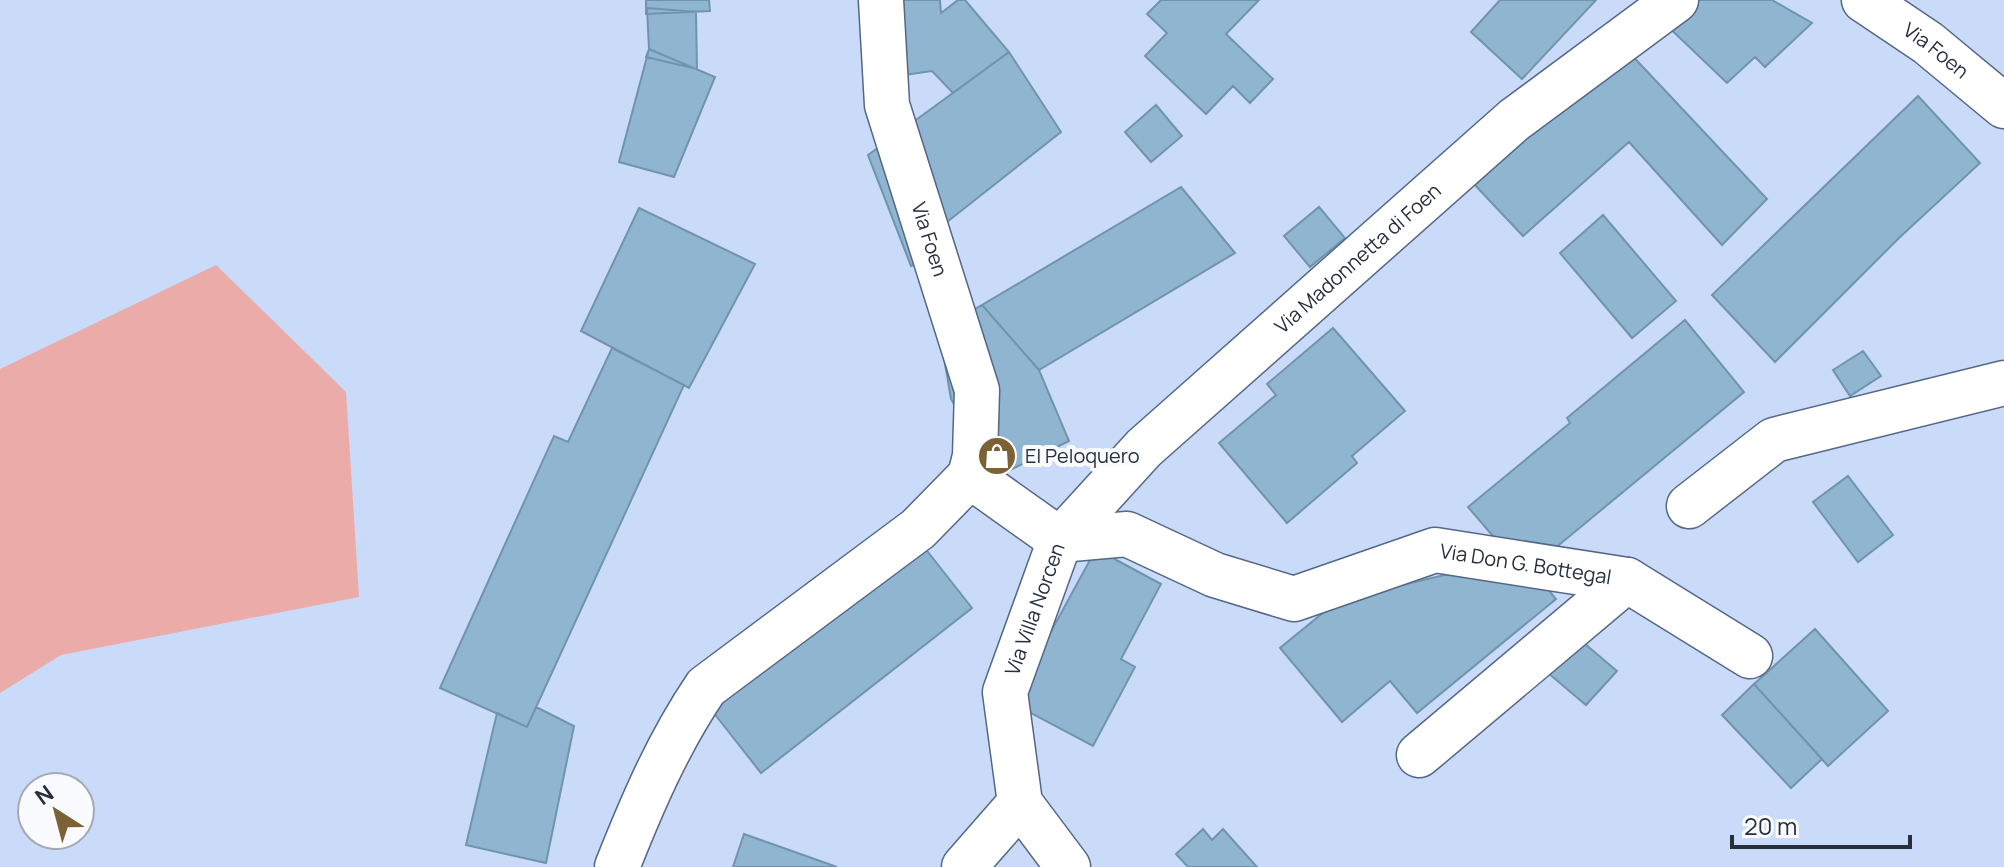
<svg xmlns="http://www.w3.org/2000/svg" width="2004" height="867" font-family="Manrope,sans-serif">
<rect width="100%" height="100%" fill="#c9dbf8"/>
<path fill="#ebaba9" d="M 216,265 L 346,392 L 359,597 L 61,655 L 0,693 L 0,369 Z"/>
<path fill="#90b5d0" stroke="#7094ae" stroke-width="2" d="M 646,0 L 709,0 L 710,11 L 646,14 Z
M 861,0 L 940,0 L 941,13 L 958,0 L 965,0 L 1009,52 L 953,93 L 932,71 L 869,80 Z
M 1161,0 L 1259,0 L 1226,34 L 1273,79 L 1250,103 L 1233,86 L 1206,114 L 1145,56 L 1167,33 L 1147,14 Z
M 1500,0 L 1596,0 L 1522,79 L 1471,32 Z
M 1682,0 L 1772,0 L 1812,23 L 1765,67 L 1755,57 L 1727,83 L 1660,19 Z
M 647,8 L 696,12 L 697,69 L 646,57 L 649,49 Z
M 649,49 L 715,77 L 674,177 L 619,162 Z
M 1626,49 L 1767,199 L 1722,245 L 1629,142 L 1523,236 L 1473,183 Z
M 1009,52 L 1061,132 L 947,222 L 956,249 L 911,266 L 868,155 Z
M 1918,96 L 1980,163 L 1899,238 L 1775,362 L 1712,295 Z
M 1156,105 L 1182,136 L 1151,162 L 1125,132 Z
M 1181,187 L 1235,253 L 1039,370 L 982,305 Z
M 1319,207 L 1345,238 L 1310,267 L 1284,236 Z
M 639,208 L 755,264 L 689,388 L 581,331 Z
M 1603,215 L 1676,301 L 1632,338 L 1560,253 Z
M 982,305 L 1039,370 L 1069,441 L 994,478 L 951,399 L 939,329 Z
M 1685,320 L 1744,392 L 1548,554 L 1504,549 L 1468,507 L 1570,423 L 1567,418 Z
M 1333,328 L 1405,411 L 1352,456 L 1357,463 L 1287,523 L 1219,443 L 1276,395 L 1267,384 Z
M 612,348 L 684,385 L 527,727 L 440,688 L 554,436 L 568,442 Z
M 1863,351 L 1881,376 L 1850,396 L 1833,370 Z
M 1848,476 L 1893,535 L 1858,562 L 1813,502 Z
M 917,538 L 972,608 L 761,773 L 706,703 Z
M 1096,549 L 1161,584 L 1121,659 L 1135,667 L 1093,746 L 1012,703 Z
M 1471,569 L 1537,576 L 1556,599 L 1417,713 L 1390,681 L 1342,722 L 1280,648 L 1340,599 Z
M 1815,629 L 1888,711 L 1828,766 L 1754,684 Z
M 1578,638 L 1617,671 L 1586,705 L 1548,673 Z
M 1754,684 L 1822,759 L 1791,788 L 1722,715 Z
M 536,707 L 574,726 L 546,863 L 466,845 L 497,713 L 527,727 Z
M 1203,829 L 1212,840 L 1223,829 L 1257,867 L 1188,867 L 1176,854 Z
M 744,834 L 837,867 L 733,867 Z"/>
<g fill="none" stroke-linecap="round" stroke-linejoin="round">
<defs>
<g id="minor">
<path id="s1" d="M 881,0 L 887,105 L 977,390 L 975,456 L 970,476"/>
<path id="s2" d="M 1864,0 L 1928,43 L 2004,106"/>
<path d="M 970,476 L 1060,540"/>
<path d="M 1689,506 L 1774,440 L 2004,383"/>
<path id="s3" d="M 1060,540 L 1127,534 L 1215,575 L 1294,599 L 1435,550 L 1627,580 L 1750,656"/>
<path d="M 1419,755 L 1627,580"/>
<path d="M 617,867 C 642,804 668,743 706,687 L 918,529 L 970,476"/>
<path d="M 964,867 L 1020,803"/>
<path id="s4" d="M 1068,867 L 1020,803 L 1005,692 L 1060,540 L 1144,448 L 1514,120 L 1676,0"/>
</g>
</defs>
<use href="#minor" stroke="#546787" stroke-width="47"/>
<use href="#minor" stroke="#fff" stroke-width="44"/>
</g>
<defs>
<symbol id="shop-disc" viewBox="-11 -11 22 22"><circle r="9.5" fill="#7b6133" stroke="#f9fbff"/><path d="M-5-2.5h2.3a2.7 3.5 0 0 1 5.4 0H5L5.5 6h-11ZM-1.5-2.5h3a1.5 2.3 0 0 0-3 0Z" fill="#fff"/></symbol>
</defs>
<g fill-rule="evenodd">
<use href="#shop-disc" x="975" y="434" width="44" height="44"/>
</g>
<g text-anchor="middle" stroke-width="8" stroke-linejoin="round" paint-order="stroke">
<g font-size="20" fill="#272f3d" stroke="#f9fbff">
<text dy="7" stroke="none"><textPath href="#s2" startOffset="88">Via Foen</textPath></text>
<text dy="7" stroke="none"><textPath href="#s1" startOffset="246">Via Foen</textPath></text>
<text dy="7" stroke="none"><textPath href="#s4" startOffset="764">Via Madonnetta di Foen</textPath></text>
<text dy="7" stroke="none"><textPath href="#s3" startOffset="488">Via Don G. Bottegal</textPath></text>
<text dy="7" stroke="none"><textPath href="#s4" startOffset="280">Via Villa Norcen</textPath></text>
</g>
<g font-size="20" fill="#272f3d" stroke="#f9fbff" text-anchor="start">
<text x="1025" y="463">El Peloquero</text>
</g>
</g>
<g transform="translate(56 811) rotate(324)"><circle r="38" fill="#f9fbff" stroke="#a5a9b1" stroke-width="2"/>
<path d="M0-6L14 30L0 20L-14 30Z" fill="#7b6133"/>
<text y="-12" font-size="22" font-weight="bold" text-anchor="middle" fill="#272f3d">N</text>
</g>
<path d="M1732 835v12h178v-12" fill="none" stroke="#272f3d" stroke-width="4"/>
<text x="1744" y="835" font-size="24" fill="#272f3d" stroke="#f9fbff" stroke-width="6" paint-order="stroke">20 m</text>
</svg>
